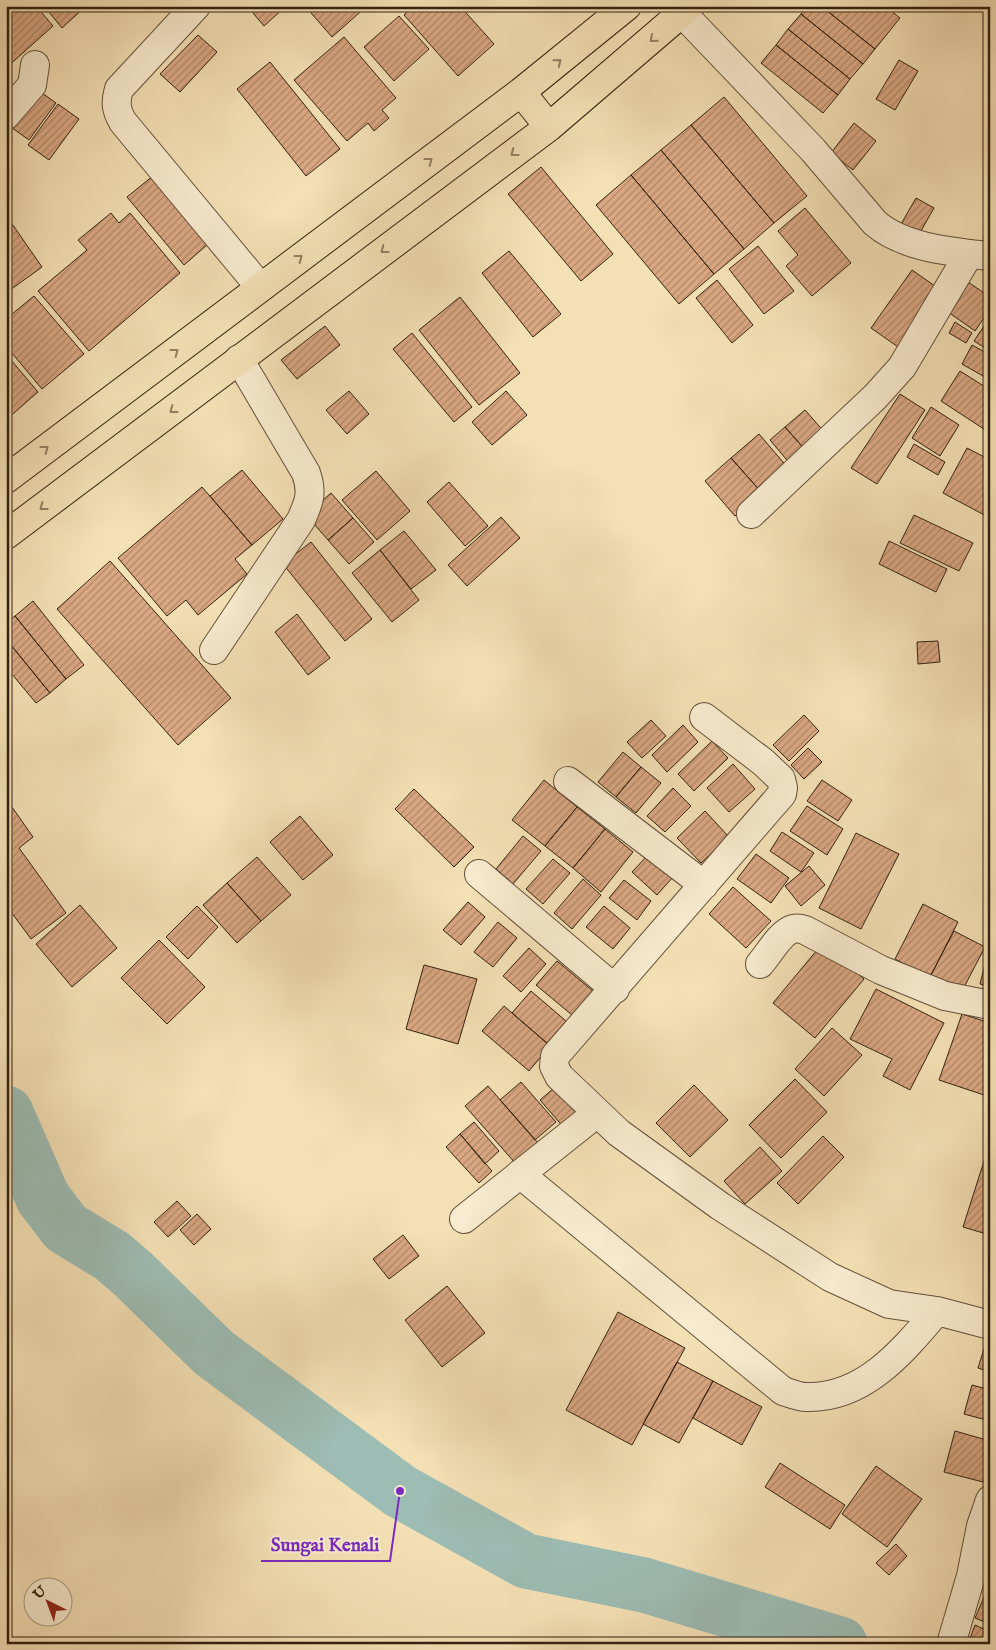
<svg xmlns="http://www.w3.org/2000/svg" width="996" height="1650" font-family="'IM FELL English',serif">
<defs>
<pattern id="building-hatch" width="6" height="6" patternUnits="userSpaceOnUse" patternTransform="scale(1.25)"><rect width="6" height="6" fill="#daa883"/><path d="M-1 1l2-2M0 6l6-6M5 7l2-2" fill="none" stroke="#b1886a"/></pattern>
</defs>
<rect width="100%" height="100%" fill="#f4e0b5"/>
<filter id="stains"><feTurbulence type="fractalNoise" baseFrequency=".004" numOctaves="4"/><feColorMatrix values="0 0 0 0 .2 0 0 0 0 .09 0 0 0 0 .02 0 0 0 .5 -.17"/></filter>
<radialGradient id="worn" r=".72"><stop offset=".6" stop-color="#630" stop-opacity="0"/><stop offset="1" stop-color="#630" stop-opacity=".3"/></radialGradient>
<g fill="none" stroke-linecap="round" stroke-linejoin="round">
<path stroke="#9dbcb3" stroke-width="55" d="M 6,1113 L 43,1198 L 66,1228 L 112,1256 L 133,1274 L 214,1353 L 400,1491 L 526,1561 L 644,1585 L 840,1644"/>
</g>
<path fill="url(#building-hatch)" stroke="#332110" d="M 13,6 L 36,6 L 53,26 L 6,68 L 6,12 Z
M 44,6 L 86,6 L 62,28 Z
M 247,6 L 286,6 L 264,26 Z
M 305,6 L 367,6 L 332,37 Z
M 413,6 L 460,6 L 494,44 L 458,76 L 404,15 Z
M 807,6 L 821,6 L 875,49 L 863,64 L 801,14 Z
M 821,6 L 885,6 L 900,18 L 875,49 Z
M 801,14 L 863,64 L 850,79 L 788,29 Z
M 399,16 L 429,49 L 394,81 L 364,47 Z
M 788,29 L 850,79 L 838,95 L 776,45 Z
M 198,35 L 217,52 L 180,92 L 160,74 Z
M 344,37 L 396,98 L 382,110 L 389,118 L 374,131 L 368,123 L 347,141 L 294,80 Z
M 776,45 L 838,95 L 823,113 L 761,63 Z
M 899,60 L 918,71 L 895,110 L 876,99 Z
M 270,62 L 340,149 L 306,176 L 237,89 Z
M 6,78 L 13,86 L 6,92 Z
M 35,88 L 56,103 L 29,140 L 8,125 Z
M 724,97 L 807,196 L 774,223 L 691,125 Z
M 58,104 L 79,119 L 49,160 L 28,145 Z
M 854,123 L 876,141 L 853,170 L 831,153 Z
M 691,125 L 774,223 L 744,249 L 661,150 Z
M 661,150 L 744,249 L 714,274 L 631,175 Z
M 541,167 L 613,254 L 581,281 L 508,194 Z
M 159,171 L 215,238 L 184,265 L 127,197 Z
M 631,175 L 714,274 L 679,304 L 596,205 Z
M 916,198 L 934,208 L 918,236 L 900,226 Z
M 805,208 L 851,263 L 812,296 L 786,266 L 798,255 L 778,231 Z
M 111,213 L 119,223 L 130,213 L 180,273 L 89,351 L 38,291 L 87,250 L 78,240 Z
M 8,218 L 42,267 L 6,293 L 6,219 Z
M 758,246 L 794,291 L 764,314 L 729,269 Z
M 509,251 L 561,314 L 533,337 L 482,273 Z
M 912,270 L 942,291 L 901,349 L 871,328 Z
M 717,280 L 753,325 L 732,343 L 696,298 Z
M 968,282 L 990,297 L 990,309 L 975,331 L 948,312 Z
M 34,296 L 84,354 L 42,389 L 6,346 L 6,319 Z
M 460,297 L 520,373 L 479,405 L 419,330 Z
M 990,317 L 990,351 L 974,341 Z
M 955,322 L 972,333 L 966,343 L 949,333 Z
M 325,326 L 340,345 L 297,379 L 281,360 Z
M 412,333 L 472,407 L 454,422 L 393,349 Z
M 972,345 L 990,355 L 990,380 L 962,364 Z
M 6,354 L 38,392 L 6,420 Z
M 960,371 L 990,390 L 990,426 L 987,431 L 941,401 Z
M 349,391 L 369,414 L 347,434 L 326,410 Z
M 506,391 L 527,415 L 492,445 L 472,422 Z
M 900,394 L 925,410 L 877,484 L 851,468 Z
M 931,407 L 959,425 L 940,456 L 912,438 Z
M 805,410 L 827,435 L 807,452 L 785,427 Z
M 785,427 L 807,452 L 791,465 L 770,440 Z
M 759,434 L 789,469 L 762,493 L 731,458 Z
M 914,444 L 945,462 L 938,475 L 907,457 Z
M 967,448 L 990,460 L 990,518 L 943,493 Z
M 731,458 L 762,493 L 735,516 L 705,481 Z
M 242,470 L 283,519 L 252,545 L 210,496 Z
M 376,471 L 410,511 L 377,540 L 342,500 Z
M 449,482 L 488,526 L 465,546 L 427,502 Z
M 202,487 L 252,545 L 235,559 L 247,574 L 198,615 L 186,600 L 167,616 L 118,558 Z
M 331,493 L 353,518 L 328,540 L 306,515 Z
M 914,515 L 973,543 L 959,571 L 900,543 Z
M 501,517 L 520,538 L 467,586 L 448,565 Z
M 353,518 L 374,542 L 349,564 L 328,540 Z
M 404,531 L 436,570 L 411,589 L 380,550 Z
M 889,541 L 947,569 L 936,592 L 879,564 Z
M 311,542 L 372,619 L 345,641 L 283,564 Z
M 380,550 L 419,600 L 392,622 L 352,573 Z
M 110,561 L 231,698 L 178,745 L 57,609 Z
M 33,601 L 84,665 L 66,679 L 15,616 Z
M 297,614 L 330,658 L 308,675 L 275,632 Z
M 15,616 L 66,679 L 50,693 L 6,639 L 6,623 Z
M 6,639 L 50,693 L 36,703 L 6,667 Z
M 938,641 L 940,662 L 918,664 L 917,642 Z
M 804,715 L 819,731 L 789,761 L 773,745 Z
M 651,720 L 666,736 L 642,758 L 627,742 Z
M 683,725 L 698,742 L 667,772 L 652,755 Z
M 712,741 L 728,758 L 694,791 L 678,774 Z
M 808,748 L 822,762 L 804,779 L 791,765 Z
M 623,752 L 641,767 L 616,797 L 598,782 Z
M 733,764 L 755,789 L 729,812 L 707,788 Z
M 641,767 L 661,783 L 636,813 L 616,797 Z
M 544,780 L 577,807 L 545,846 L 512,820 Z
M 822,780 L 852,800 L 838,821 L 807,801 Z
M 673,788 L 691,806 L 665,832 L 647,816 Z
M 414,789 L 474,847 L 454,867 L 395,809 Z
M 807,806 L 843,829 L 827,855 L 790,831 Z
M 12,807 L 33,837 L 19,848 L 66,913 L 31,939 L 6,905 L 6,811 Z
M 577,807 L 605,829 L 573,868 L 545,846 Z
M 705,811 L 729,837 L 701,863 L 677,838 Z
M 300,816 L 333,855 L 303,880 L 270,842 Z
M 605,829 L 633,852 L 601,892 L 573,868 Z
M 782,832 L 814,853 L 801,872 L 770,851 Z
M 856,833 L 899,854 L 861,929 L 819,908 Z
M 523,836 L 541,851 L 513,884 L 496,869 Z
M 756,854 L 789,878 L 771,903 L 737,879 Z
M 648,855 L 672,878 L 657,895 L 632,872 Z
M 257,857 L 291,895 L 261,921 L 227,883 Z
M 553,859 L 570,873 L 543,904 L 526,889 Z
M 809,866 L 825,885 L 801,906 L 785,886 Z
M 583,879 L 601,895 L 572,929 L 554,913 Z
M 624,880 L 651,901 L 637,920 L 609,898 Z
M 227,883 L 261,921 L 237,943 L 203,905 Z
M 733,887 L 771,921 L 746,948 L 709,914 Z
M 468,902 L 485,917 L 461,945 L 443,930 Z
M 923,904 L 958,922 L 930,977 L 895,959 Z
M 80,905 L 117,948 L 72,987 L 36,944 Z
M 197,906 L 218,927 L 188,959 L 166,937 Z
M 604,906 L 630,928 L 613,949 L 586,927 Z
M 498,922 L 517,938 L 493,967 L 474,952 Z
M 954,931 L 985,947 L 961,993 L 930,977 Z
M 159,940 L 205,987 L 167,1024 L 121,978 Z
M 822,944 L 864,979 L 815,1038 L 773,1003 Z
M 990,944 L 990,987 L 980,984 Z
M 529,948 L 546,964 L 521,992 L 503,976 Z
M 557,961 L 593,991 L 572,1015 L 536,985 Z
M 424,965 L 477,979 L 458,1044 L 406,1029 Z
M 876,989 L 944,1023 L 910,1090 L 883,1076 L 892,1059 L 850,1039 Z
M 531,991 L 566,1021 L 547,1043 L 512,1013 Z
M 504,1006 L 550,1046 L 529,1071 L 482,1031 Z
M 962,1014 L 990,1023 L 990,1097 L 939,1080 Z
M 832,1028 L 862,1055 L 824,1096 L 795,1069 Z
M 795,1079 L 827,1112 L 781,1158 L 749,1125 Z
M 521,1082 L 556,1122 L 535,1140 L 500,1100 Z
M 694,1085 L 728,1120 L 690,1157 L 656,1123 Z
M 488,1086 L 539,1144 L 516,1164 L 465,1106 Z
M 554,1088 L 579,1116 L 565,1129 L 540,1100 Z
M 474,1122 L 499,1151 L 485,1164 L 460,1134 Z
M 460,1134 L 492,1171 L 479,1183 L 446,1147 Z
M 823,1136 L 844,1157 L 798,1204 L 777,1183 Z
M 760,1147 L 782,1171 L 745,1204 L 724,1181 Z
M 985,1158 L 990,1160 L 990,1235 L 963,1227 Z
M 177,1201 L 191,1216 L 168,1237 L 154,1222 Z
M 197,1214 L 211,1229 L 194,1245 L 180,1230 Z
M 403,1235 L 419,1256 L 389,1279 L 373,1259 Z
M 447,1286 L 485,1333 L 442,1367 L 405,1320 Z
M 618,1312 L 685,1348 L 632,1445 L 566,1410 Z
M 989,1333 L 990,1333 L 990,1372 L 978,1368 Z
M 677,1362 L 713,1381 L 679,1443 L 643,1424 Z
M 713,1381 L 762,1407 L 742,1445 L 693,1418 Z
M 972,1385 L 990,1390 L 990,1421 L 964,1414 Z
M 955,1431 L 990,1441 L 990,1460 L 983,1482 L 944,1472 Z
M 780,1463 L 845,1505 L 830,1529 L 765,1487 Z
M 876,1466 L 922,1499 L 887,1547 L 842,1514 Z
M 896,1544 L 907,1556 L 889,1575 L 876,1563 Z
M 990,1583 L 990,1624 L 975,1618 Z
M 975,1625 L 990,1632 L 990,1644 L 968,1644 Z"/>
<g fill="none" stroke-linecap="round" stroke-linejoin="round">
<defs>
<path id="minor" d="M 196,6 L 119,89 C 115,103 116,110 123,122 L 260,287
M 683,14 L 813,150 L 875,223 C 904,248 952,252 990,256
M 6,115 L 32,85 L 35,65
M 751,514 L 875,397 L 902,367 L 969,254
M 214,650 L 301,520 C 309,502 313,493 306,473 L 239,359
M 704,717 L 763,762 L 781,779 L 783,788 L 782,794 L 555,1056 L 554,1066 L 559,1076 L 619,1133 L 720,1206 L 830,1277 L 889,1304 L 937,1311 L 990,1325
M 568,781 L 704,885
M 479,874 L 615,989
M 760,964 C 768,955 781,932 793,929 C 797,928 802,929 805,930 L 881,970 L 945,996 L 990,1005
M 520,1174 L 783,1391 C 790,1393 798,1397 806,1397 C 864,1399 903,1351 937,1311
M 464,1219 L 597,1113
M 951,1644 L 971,1576 L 981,1526 L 990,1500"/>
<path id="major" d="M 521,92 L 549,127
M 6,479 L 521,92 L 627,6
M 6,535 L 549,127 L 690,6"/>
</defs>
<use href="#minor" stroke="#635139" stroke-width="30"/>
<use href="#major" stroke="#332110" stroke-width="30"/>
<use href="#minor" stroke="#f8ebcf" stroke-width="28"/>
<use href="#major" stroke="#f4e0b5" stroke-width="28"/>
</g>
<defs><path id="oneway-chevron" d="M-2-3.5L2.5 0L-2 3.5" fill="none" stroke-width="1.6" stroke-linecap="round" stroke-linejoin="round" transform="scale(1.25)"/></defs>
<g stroke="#948062">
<use href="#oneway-chevron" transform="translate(653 39) rotate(140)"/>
<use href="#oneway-chevron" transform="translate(558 62) rotate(-39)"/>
<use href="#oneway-chevron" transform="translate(514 153) rotate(143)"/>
<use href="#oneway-chevron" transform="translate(429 161) rotate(-37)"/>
<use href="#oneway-chevron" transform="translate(384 250) rotate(143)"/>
<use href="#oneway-chevron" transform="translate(299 258) rotate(-37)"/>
<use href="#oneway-chevron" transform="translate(175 352) rotate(-37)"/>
<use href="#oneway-chevron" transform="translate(173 410) rotate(143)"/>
<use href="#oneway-chevron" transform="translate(45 449) rotate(-37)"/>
<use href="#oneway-chevron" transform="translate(43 507) rotate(143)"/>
</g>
<path fill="none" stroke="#7b2cbf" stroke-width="2" d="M400 1491L390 1561H261"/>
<circle fill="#7b2cbf" stroke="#f8ebcf" stroke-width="2" cx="400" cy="1491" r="5"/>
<g font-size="19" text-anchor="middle" font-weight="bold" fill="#7b2cbf" stroke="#f8ebcf" stroke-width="4" stroke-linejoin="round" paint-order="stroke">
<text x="325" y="1551">Sungai Kenali</text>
</g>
<rect width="996" height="1650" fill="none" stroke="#f4e0b5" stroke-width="25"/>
<rect x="8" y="8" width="981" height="1635" fill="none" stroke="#332110" stroke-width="2.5"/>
<rect x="12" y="12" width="971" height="1625" fill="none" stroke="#332110"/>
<g transform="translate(48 1602) rotate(318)"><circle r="24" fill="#f8ebcf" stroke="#a99a83"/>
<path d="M0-4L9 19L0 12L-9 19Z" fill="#8f2418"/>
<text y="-8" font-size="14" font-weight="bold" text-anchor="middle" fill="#332110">U</text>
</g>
<rect width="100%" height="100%" filter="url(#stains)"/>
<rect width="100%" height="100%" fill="url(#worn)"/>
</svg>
